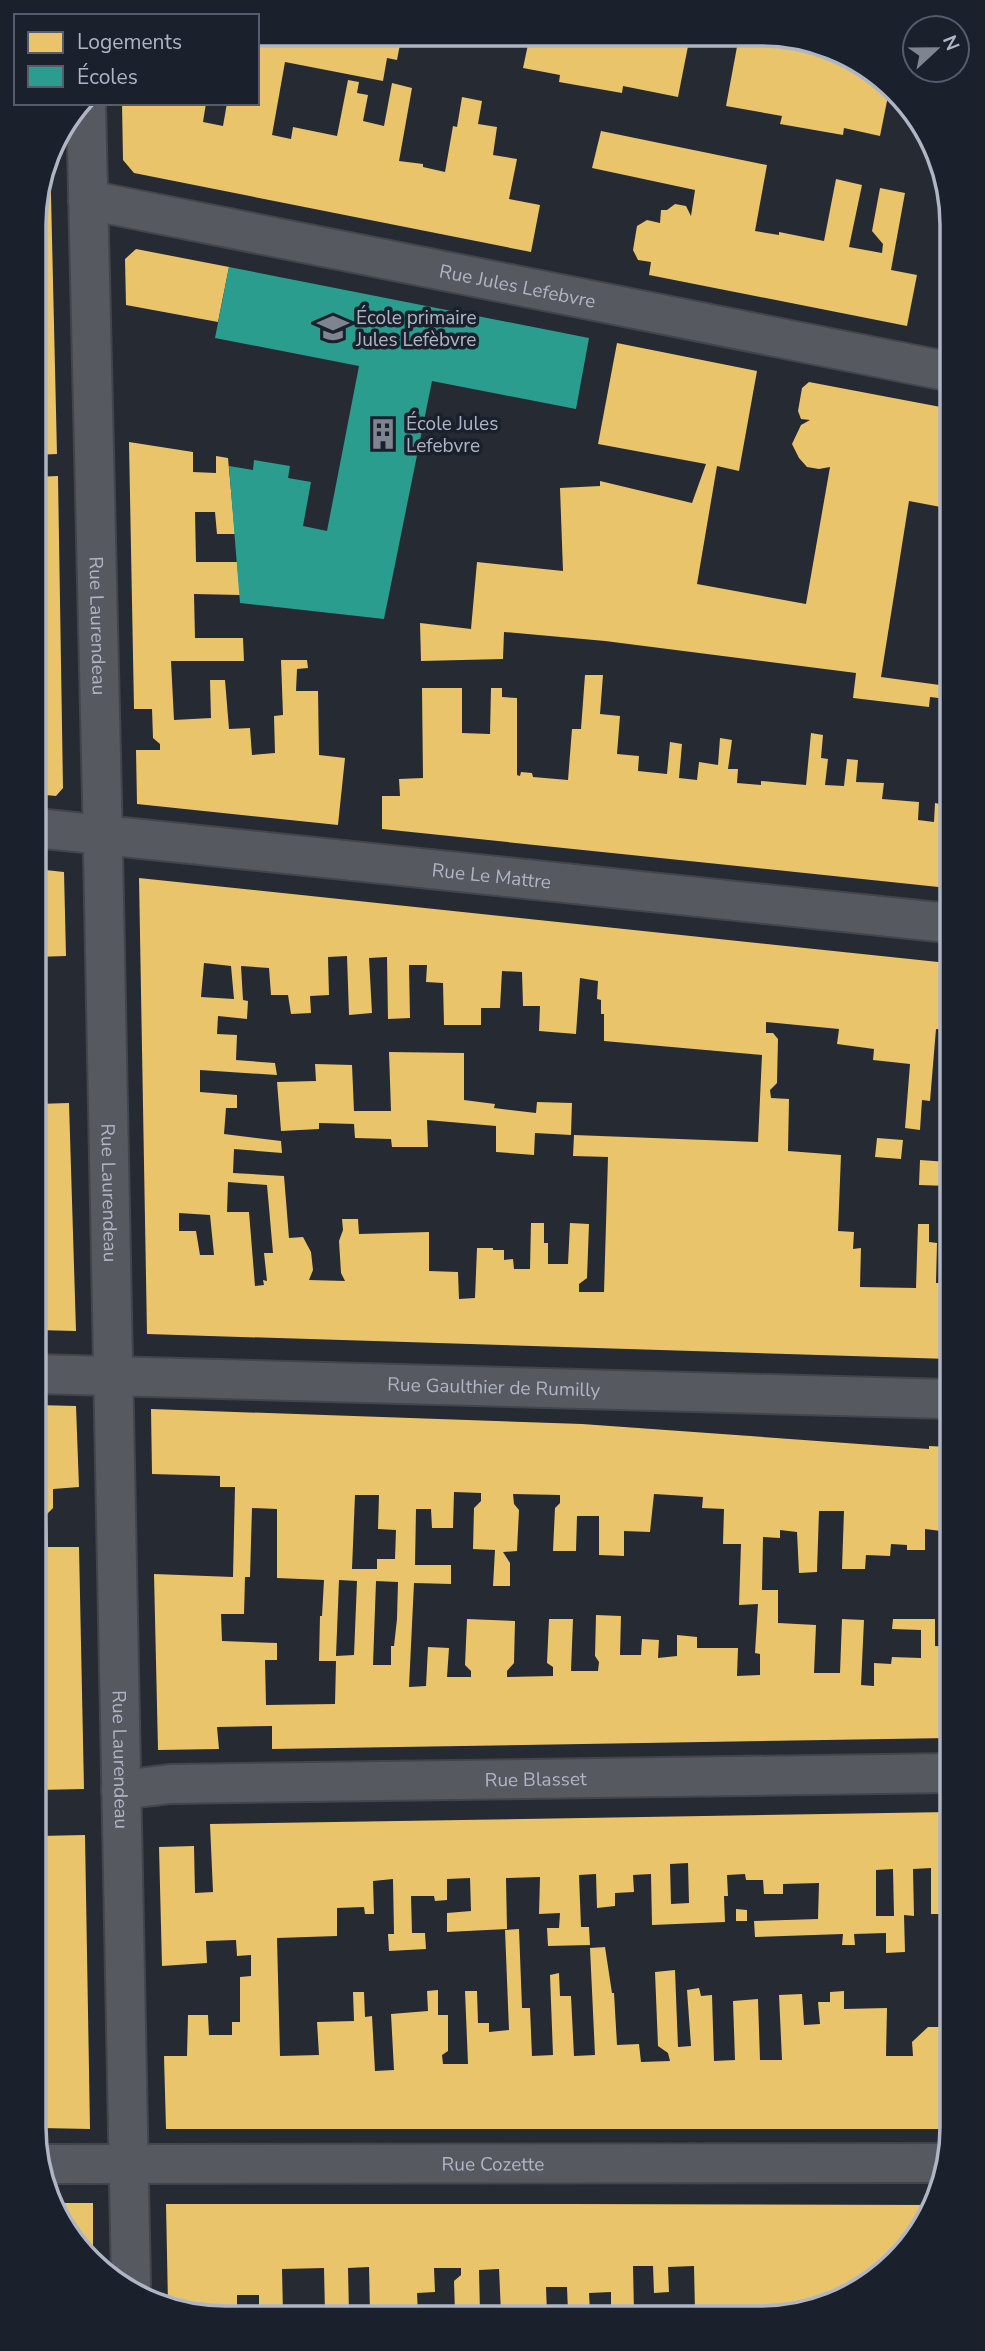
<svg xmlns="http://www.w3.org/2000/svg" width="985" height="2351" font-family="'Nunito Sans',sans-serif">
<rect width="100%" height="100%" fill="#262a32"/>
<path fill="#e9c46a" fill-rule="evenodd" d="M 257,33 L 402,34 L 397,60 L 387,58 L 383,81 L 285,62 L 272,135 L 291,139 L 293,127 L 337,136 L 348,80 L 359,82 L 357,93 L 368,95 L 363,121 L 384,126 L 392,83 L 412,88 L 399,161 L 423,164 L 423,167 L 445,172 L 453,126 L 457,127 L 462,97 L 482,101 L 478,124 L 497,127 L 493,155 L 517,159 L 509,199 L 540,205 L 531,252 L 134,173 L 123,160 L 122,103 L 206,103 L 203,122 L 223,126 L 227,103 L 257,103 Z
M 530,35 L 690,36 L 678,97 L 623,86 L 622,93 L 559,82 L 560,75 L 523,68 Z
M 739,36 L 798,37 L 887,81 L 890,86 L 880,136 L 844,128 L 843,135 L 780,124 L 782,116 L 726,106 Z
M 601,131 L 767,165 L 755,231 L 779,235 L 779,232 L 824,241 L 836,179 L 862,185 L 849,247 L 882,253 L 883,244 L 872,231 L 880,188 L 905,193 L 891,270 L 917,275 L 907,326 L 649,275 L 651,262 L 638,260 L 633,250 L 637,226 L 647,220 L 660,223 L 661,210 L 667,210 L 675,204 L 686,206 L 691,216 L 695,190 L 592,168 Z
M 50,152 L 57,454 L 34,455 L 34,211 Z
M 136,249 L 229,267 L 218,322 L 126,305 L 125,259 Z
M 617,343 L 757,371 L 739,471 L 717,466 L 697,584 L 806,604 L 830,467 L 819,469 L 807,467 L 799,458 L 792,444 L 801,425 L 810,420 L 801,419 L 798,411 L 802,388 L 809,382 L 946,408 L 946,508 L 909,501 L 881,677 L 947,686 L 947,699 L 930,697 L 929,707 L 853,698 L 856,673 L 605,641 L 504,632 L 503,659 L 421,661 L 420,623 L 471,629 L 477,562 L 563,571 L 560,488 L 600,486 L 600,481 L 692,503 L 706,464 L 598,444 Z
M 129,442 L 193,452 L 193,472 L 216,473 L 216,456 L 228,458 L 235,534 L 217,534 L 215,512 L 195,512 L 196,562 L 237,562 L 240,595 L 194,594 L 195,638 L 243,638 L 244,661 L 171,661 L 174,720 L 211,718 L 210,680 L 225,680 L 229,729 L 250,728 L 252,755 L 275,753 L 274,716 L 283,715 L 281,660 L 307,660 L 308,668 L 297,669 L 296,691 L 318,691 L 319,755 L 345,758 L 338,825 L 137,804 L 136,750 L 160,750 L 160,744 L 153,738 L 152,709 L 134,709 Z
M 58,476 L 63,788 L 56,796 L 35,794 L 34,477 Z
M 585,675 L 603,675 L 600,714 L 620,716 L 617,754 L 639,756 L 638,771 L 667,774 L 670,742 L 682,744 L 679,778 L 697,780 L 699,762 L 718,765 L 720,738 L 732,740 L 728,769 L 738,769 L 737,783 L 761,785 L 761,781 L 806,785 L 811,733 L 823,735 L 821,758 L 828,759 L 825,785 L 844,786 L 847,759 L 858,760 L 856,782 L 884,783 L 882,799 L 919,802 L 918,820 L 934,822 L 935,803 L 940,804 L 943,770 L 947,770 L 948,888 L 382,829 L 382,796 L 400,796 L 399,779 L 423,778 L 422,688 L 462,688 L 462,733 L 490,734 L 491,688 L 502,688 L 502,697 L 517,698 L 517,775 L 520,776 L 521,772 L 532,773 L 533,777 L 568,780 L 572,729 L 581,729 Z
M 36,869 L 64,872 L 66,956 L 36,957 Z
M 139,878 L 948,963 L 948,1030 L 936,1029 L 930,1101 L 922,1100 L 920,1130 L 905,1128 L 910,1064 L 873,1060 L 874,1049 L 837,1044 L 839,1029 L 766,1022 L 766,1033 L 773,1033 L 778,1039 L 777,1083 L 770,1090 L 771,1098 L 789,1099 L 788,1151 L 841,1155 L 838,1231 L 854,1232 L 853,1249 L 861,1248 L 860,1287 L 916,1288 L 918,1224 L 929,1224 L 929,1242 L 937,1243 L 936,1283 L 949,1283 L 949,1359 L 147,1334 ZM 347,956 L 349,1015 L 372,1013 L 369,958 L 387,957 L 388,1019 L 410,1018 L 409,965 L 427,965 L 426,982 L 443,983 L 444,1025 L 481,1025 L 481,1008 L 500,1008 L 502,971 L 522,972 L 523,1006 L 540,1006 L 539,1031 L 576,1034 L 580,978 L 598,981 L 597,999 L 601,1000 L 601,1014 L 604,1014 L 604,1041 L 762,1055 L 758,1142 L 574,1135 L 573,1156 L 608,1157 L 604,1292 L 579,1292 L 579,1284 L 587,1278 L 589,1224 L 570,1223 L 568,1264 L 548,1264 L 548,1243 L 544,1243 L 544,1223 L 531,1223 L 530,1269 L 514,1269 L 513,1259 L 504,1260 L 504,1250 L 493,1250 L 493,1248 L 477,1248 L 475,1298 L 459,1299 L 458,1272 L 429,1271 L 429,1232 L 359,1234 L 358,1219 L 342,1219 L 343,1230 L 339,1241 L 341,1273 L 345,1281 L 309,1280 L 313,1270 L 311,1252 L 303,1237 L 289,1238 L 284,1176 L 233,1173 L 234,1149 L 282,1153 L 281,1141 L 224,1134 L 226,1108 L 237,1108 L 237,1095 L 200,1092 L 200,1070 L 277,1075 L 275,1063 L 236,1060 L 237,1035 L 217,1034 L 218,1016 L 247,1019 L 248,1001 L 243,1000 L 241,966 L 269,968 L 271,995 L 288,995 L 291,1014 L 311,1013 L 310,996 L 329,995 L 328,957 ZM 204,963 L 231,966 L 234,999 L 201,997 ZM 228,1182 L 267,1185 L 273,1253 L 264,1253 L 267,1281 L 263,1280 L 264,1285 L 255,1286 L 249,1212 L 227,1212 ZM 179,1213 L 210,1215 L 214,1255 L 200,1255 L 196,1231 L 179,1231 Z
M 389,1052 L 464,1053 L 464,1100 L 495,1104 L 494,1108 L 536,1113 L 537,1102 L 572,1103 L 571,1135 L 535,1133 L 534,1155 L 496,1152 L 496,1126 L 427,1120 L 428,1147 L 392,1147 L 391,1139 L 355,1138 L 354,1124 L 319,1123 L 319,1129 L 281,1131 L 277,1082 L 316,1081 L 315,1064 L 352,1065 L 354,1111 L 391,1111 Z
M 946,1074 L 948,1074 L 948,1096 L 944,1096 Z
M 69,1103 L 76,1331 L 37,1330 L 36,1104 Z
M 877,1138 L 903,1140 L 901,1159 L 875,1157 Z
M 920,1160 L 948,1162 L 948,1186 L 919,1185 Z
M 37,1405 L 76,1406 L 79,1487 L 53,1489 L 53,1508 L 47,1514 L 48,1547 L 79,1547 L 84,1789 L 38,1790 Z
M 151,1409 L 582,1424 L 929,1449 L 929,1446 L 949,1447 L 950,1590 L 939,1590 L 941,1531 L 925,1529 L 925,1550 L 907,1550 L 907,1545 L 891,1544 L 890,1556 L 866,1555 L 865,1569 L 842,1569 L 844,1511 L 819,1511 L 817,1572 L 799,1573 L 797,1532 L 780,1530 L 780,1538 L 763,1537 L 762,1590 L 778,1590 L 778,1623 L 816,1625 L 814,1673 L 840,1673 L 842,1619 L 864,1620 L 861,1685 L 874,1686 L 874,1663 L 891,1664 L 892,1657 L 921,1658 L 921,1630 L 892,1629 L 893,1619 L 935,1619 L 935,1646 L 950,1647 L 950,1738 L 272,1749 L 272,1726 L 217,1727 L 219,1749 L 158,1750 L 154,1574 L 233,1577 L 235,1487 L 220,1487 L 220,1476 L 152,1474 ZM 454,1492 L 481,1493 L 481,1501 L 474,1508 L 473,1549 L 495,1550 L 493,1586 L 510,1586 L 510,1563 L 503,1552 L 517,1551 L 519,1510 L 514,1504 L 513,1494 L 560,1495 L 560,1503 L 555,1508 L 553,1551 L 576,1551 L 577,1516 L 599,1516 L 599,1555 L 624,1556 L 624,1531 L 650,1532 L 654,1494 L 703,1497 L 702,1508 L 724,1509 L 723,1544 L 741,1544 L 739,1605 L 758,1604 L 755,1653 L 760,1654 L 760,1675 L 737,1676 L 738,1648 L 697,1648 L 697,1637 L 677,1635 L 677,1656 L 658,1658 L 659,1640 L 642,1639 L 641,1655 L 620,1655 L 621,1616 L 596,1615 L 595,1656 L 599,1662 L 598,1671 L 571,1671 L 573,1619 L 549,1619 L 547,1663 L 553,1667 L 553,1676 L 507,1677 L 507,1671 L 514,1663 L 515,1621 L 467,1619 L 465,1665 L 471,1671 L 471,1677 L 447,1677 L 449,1648 L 428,1647 L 426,1686 L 409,1687 L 414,1583 L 451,1584 L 451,1565 L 415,1565 L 416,1509 L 431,1509 L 432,1528 L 453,1528 ZM 355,1495 L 379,1495 L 378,1529 L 396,1530 L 395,1559 L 377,1559 L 377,1569 L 352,1569 ZM 252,1508 L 277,1509 L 277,1578 L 324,1580 L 322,1616 L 320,1616 L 319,1661 L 336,1661 L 335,1704 L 266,1705 L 265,1660 L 277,1660 L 277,1643 L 222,1641 L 221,1614 L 244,1614 L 245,1577 L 250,1577 ZM 339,1580 L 357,1581 L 354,1655 L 336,1656 ZM 376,1581 L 398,1582 L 397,1619 L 394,1646 L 391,1646 L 391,1665 L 373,1665 Z
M 950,1812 L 951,1865 L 945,1865 L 947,1900 L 951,1900 L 951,1914 L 931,1914 L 931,1868 L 913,1869 L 914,1916 L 904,1915 L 905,1952 L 886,1953 L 886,1933 L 854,1934 L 855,1945 L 842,1945 L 843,1934 L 755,1937 L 754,1921 L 818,1919 L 819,1883 L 783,1884 L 783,1894 L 764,1894 L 763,1880 L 746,1880 L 745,1874 L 727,1875 L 728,1896 L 724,1896 L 725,1922 L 652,1925 L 651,1874 L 633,1875 L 634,1892 L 615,1893 L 615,1906 L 597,1908 L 596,1874 L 579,1875 L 581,1927 L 589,1927 L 590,1945 L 548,1946 L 547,1928 L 559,1928 L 560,1913 L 539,1914 L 540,1877 L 506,1878 L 507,1929 L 447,1932 L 447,1913 L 471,1911 L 470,1878 L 447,1879 L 447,1900 L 435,1901 L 434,1896 L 411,1896 L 412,1933 L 425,1933 L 426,1949 L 389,1951 L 388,1934 L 394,1934 L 393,1879 L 373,1881 L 374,1914 L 365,1914 L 364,1907 L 337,1908 L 337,1936 L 277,1938 L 280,2056 L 319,2055 L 317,2022 L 354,2021 L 353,1992 L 364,1992 L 365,2017 L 372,2016 L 375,2071 L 394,2070 L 391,2014 L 428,2011 L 427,1991 L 438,1990 L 438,2015 L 448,2015 L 448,2051 L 442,2055 L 443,2064 L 468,2064 L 465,1991 L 477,1991 L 478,2023 L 489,2023 L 489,2032 L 509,2030 L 505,1930 L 519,1929 L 522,2008 L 530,2008 L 532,2056 L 553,2055 L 550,1975 L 559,1973 L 560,1996 L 571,1996 L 574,2056 L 595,2055 L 590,1948 L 605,1947 L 612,1993 L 614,1993 L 617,2045 L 639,2044 L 641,2062 L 670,2061 L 668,2053 L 658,2046 L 655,1972 L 675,1970 L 678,2047 L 691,2046 L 687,1990 L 699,1988 L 701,1996 L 712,1995 L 714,2061 L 735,2060 L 733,2001 L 758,1999 L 760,2060 L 782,2060 L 779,1995 L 802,1994 L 804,2025 L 820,2024 L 818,2002 L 830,2002 L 830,1992 L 844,1991 L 844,2009 L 887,2008 L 886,2056 L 913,2056 L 912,2042 L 928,2027 L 951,2027 L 951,2129 L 166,2129 L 164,2056 L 187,2056 L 188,2015 L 208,2015 L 209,2035 L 232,2035 L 232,2022 L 240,2022 L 240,1977 L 251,1976 L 251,1955 L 237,1956 L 236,1940 L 206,1941 L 207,1963 L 162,1966 L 159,1847 L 194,1846 L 195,1893 L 213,1892 L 210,1824 ZM 688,1863 L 689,1903 L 671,1904 L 670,1864 ZM 893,1869 L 894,1916 L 876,1916 L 876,1870 Z
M 85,1835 L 90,2129 L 40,2128 L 39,1836 Z
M 736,1909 L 747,1910 L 747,1921 L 736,1921 Z
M 55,2203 L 93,2203 L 93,2264 L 89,2262 Z
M 166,2204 L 566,2204 L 934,2205 L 905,2252 L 810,2311 L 695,2312 L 694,2266 L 668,2267 L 669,2292 L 654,2293 L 653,2266 L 633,2266 L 634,2312 L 611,2312 L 611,2292 L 589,2293 L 590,2312 L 568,2312 L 567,2287 L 546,2287 L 547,2313 L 501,2313 L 499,2269 L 479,2270 L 480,2313 L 455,2313 L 454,2281 L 461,2275 L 461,2268 L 434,2268 L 435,2292 L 417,2293 L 418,2313 L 370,2313 L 369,2267 L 348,2268 L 349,2313 L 325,2314 L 324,2268 L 282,2269 L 283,2314 L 259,2314 L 259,2295 L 237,2295 L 237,2314 L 194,2314 L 194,2309 L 179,2310 L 168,2304 Z"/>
<path fill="#2a9d8f" d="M 229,267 L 589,338 L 576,409 L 432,381 L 384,619 L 240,603 L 229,466 L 253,470 L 254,460 L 290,466 L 288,478 L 311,482 L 303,526 L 327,531 L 359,366 L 215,338 Z"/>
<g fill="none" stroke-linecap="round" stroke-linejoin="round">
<defs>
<g id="street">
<path id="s1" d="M 86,103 L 102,799 L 131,2284"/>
<path id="s2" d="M 88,200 L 946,371"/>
<path id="s3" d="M 36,828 L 948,923"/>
<path id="s4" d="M 37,1374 L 949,1399"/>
<path id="s5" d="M 121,1790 L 170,1784 L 950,1773"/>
<path id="s6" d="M 40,2164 L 946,2163"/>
</g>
</defs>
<use href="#street" stroke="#42454b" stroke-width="42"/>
<use href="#street" stroke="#565960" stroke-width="38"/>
</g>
<defs>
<symbol id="school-bare" viewBox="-9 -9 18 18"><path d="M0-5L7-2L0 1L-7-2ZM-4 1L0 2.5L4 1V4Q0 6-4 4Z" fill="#7f8491" stroke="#1a202c" stroke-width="2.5" paint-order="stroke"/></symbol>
<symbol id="building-bare" viewBox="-9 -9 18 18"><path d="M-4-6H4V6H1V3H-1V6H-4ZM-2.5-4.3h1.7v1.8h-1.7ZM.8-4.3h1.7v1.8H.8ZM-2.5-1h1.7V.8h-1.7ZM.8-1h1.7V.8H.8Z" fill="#7f8491" stroke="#1a202c" stroke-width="2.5" paint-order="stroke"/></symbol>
</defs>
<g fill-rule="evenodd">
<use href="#school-bare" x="311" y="306" width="44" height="44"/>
<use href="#building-bare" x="361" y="412" width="44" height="44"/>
</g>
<g text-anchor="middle" stroke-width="7" stroke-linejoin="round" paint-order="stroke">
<g font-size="19" fill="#afb5c4" stroke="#1a202c">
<text dy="7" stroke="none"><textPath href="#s2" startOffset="438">Rue Jules Lefebvre</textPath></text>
<text dy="7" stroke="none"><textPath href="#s1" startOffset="523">Rue Laurendeau</textPath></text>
<text dy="7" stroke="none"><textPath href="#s3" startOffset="458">Rue Le Mattre</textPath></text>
<text dy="7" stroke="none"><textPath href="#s1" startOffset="1090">Rue Laurendeau</textPath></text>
<text dy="7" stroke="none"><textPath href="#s4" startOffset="457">Rue Gaulthier de Rumilly</textPath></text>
<text dy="7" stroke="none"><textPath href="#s1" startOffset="1657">Rue Laurendeau</textPath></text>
<text dy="7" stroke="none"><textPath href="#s5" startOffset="415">Rue Blasset</textPath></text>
<text dy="7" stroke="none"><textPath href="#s6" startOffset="453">Rue Cozette</textPath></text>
</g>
<g font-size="19" fill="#afb5c4" stroke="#1a202c" text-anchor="start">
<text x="356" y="324">École primaire<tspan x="356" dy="22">Jules Lefèbvre</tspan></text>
<text x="406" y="430">École Jules<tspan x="406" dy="22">Lefebvre</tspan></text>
</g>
</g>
<path d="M0 0H985V2351H0ZM225 46H761A179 179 0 0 1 940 225V2127A179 179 0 0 1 761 2306H225A179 179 0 0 1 46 2127V225A179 179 0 0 1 225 46Z" fill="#1a202c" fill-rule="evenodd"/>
<path fill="none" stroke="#afb5c4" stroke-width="3.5" d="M225 46H761A179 179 0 0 1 940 225V2127A179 179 0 0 1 761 2306H225A179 179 0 0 1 46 2127V225A179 179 0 0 1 225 46Z"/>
<rect x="14" y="14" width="245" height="91" fill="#1a202c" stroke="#565c69" stroke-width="2"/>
<rect x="28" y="32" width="35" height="21" fill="#e9c46a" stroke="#565c69" stroke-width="2"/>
<text x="77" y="49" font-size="21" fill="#afb5c4">Logements</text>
<rect x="28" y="66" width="35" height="21" fill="#2a9d8f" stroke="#565c69" stroke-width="2"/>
<text x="77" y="84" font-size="21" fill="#afb5c4">Écoles</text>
<g transform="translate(936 49) rotate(68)"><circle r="33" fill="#1a202c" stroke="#565c69" stroke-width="2"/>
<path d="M0-5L12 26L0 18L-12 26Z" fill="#7f8491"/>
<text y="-10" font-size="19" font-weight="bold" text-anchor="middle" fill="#afb5c4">N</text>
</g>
</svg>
